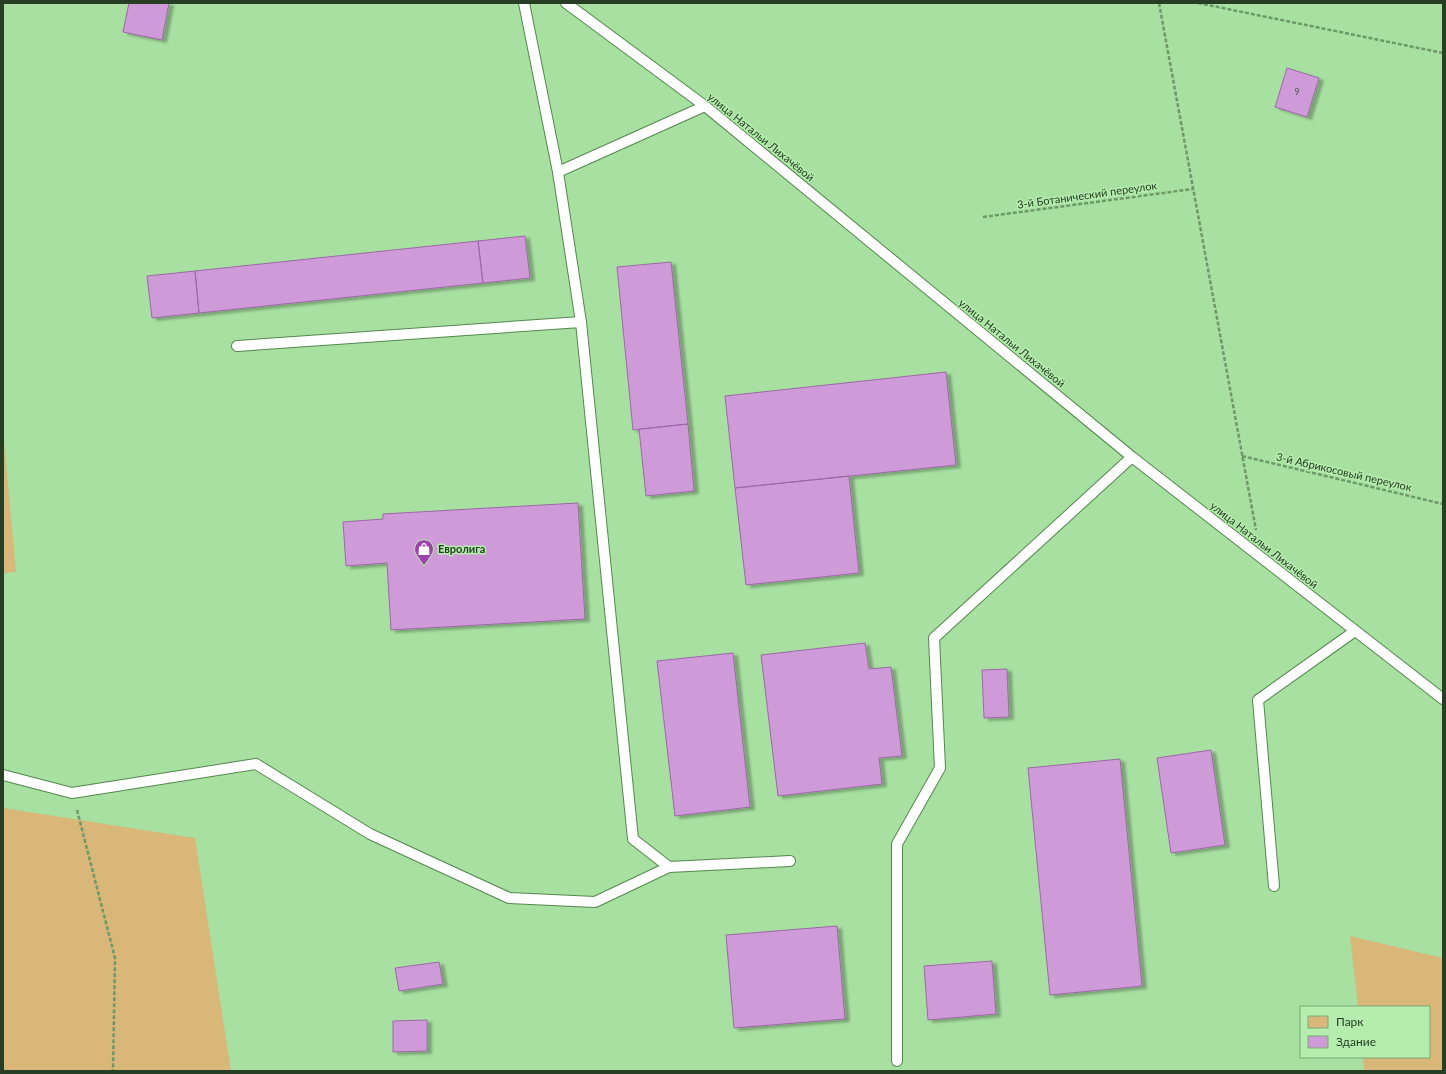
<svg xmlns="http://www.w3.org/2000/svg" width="1446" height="1074" font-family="Lato,sans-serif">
<defs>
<filter id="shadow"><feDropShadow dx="4.5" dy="2.5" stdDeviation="1" flood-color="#0004"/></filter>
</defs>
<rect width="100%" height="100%" fill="#a7e0a0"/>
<path fill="#d9b779" d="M 3,429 L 16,572 L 3,573 Z
M 3,808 L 195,838 L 231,1071 L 3,1071 Z
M 1350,936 L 1443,958 L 1443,1071 L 1364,1071 L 1363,1057 L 1429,1057 L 1429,1007 L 1358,1007 Z"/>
<path fill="#cf9ad8" stroke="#9b69a4" filter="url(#shadow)" d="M 129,3 L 169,3 L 162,40 L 123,32 Z
M 1287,68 L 1319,78 L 1307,117 L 1275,107 Z
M 525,236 L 530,278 L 483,283 L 478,241 Z
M 478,241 L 483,283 L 199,313 L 195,271 Z
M 671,262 L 688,424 L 633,430 L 617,267 Z
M 195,271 L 199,313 L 152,318 L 147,276 Z
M 946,372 L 956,465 L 735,488 L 725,396 Z
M 688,424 L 694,491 L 646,496 L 639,429 Z
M 849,476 L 859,573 L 746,585 L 735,488 Z
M 578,503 L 585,619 L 391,630 L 387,563 L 346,566 L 343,522 L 383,519 L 383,514 Z
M 865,643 L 869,669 L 891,667 L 902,756 L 879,758 L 882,784 L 778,796 L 761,655 Z
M 733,653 L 750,807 L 675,816 L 657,661 Z
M 1007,669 L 1009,717 L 984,718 L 982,670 Z
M 1211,750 L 1225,845 L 1171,853 L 1157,758 Z
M 1120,759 L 1142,986 L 1050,995 L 1028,768 Z
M 837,926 L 845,1019 L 734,1028 L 726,935 Z
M 992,961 L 996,1014 L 928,1020 L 924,966 Z
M 439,962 L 443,984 L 399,991 L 395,968 Z
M 427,1020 L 427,1051 L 393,1052 L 393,1021 Z"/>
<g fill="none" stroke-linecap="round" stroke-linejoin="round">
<defs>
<path id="service" d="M 524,3 L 558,172
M 566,3 L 705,106 L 1132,457 L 1443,699
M 705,106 L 558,172 L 581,322 L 633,839 L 669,867 L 790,861
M 237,346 L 581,322
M 3,775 L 72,793 L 256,764 L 370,834 L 509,898 L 595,902 L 669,867
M 1274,886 L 1258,700 L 1355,631
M 897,1061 L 897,844 L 940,768 L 934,638 L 1132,457"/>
</defs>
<use href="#service" stroke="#54884d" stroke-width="12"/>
<path stroke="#6e9869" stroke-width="2.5" stroke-dasharray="4 2" stroke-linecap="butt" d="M 1159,3 L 1256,530
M 1198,3 L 1443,53
M 983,217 L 1193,189
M 1242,456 L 1443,504
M 77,810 L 115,958 L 113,1071"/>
<use href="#service" stroke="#fff" stroke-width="10"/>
</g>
<defs>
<symbol id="shop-pin" viewBox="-11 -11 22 30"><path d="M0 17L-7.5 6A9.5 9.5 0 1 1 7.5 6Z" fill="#9d42ac" stroke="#b4edad"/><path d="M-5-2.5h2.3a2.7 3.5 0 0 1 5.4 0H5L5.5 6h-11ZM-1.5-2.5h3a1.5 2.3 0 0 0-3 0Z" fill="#fff"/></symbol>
</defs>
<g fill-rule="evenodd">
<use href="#shop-pin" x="413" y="538" width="22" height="30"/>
</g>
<g text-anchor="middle" stroke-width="3" stroke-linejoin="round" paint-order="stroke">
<g font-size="9" fill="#515451">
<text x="1297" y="95">9</text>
</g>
<g font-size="11" fill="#273d24" stroke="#b4edad">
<text transform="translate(761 137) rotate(39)" y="4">улица Натальи Лихачёвой</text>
<text transform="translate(1087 195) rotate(-8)" y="4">3-й Ботанический переулок</text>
<text transform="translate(1012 343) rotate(39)" y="4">улица Натальи Лихачёвой</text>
<text transform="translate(1344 472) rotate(13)" y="4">3-й Абрикосовый переулок</text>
<text transform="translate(1264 545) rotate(38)" y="4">улица Натальи Лихачёвой</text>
</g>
<g font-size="11" font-weight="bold" fill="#273d24" stroke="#b4edad" text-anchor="start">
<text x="438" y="553">Евролига</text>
</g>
</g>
<rect width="1446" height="1074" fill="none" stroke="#273d24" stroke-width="8"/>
<rect x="1300" y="1006" width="130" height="52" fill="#b4edad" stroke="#7ca776"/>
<rect x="1308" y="1016" width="20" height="12" fill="#d9b779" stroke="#7ca776"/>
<text x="1336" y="1026" font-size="12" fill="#273d24">Парк</text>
<rect x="1308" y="1036" width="20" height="12" fill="#cf9ad8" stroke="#7ca776"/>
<text x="1336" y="1046" font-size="12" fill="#273d24">Здание</text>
</svg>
